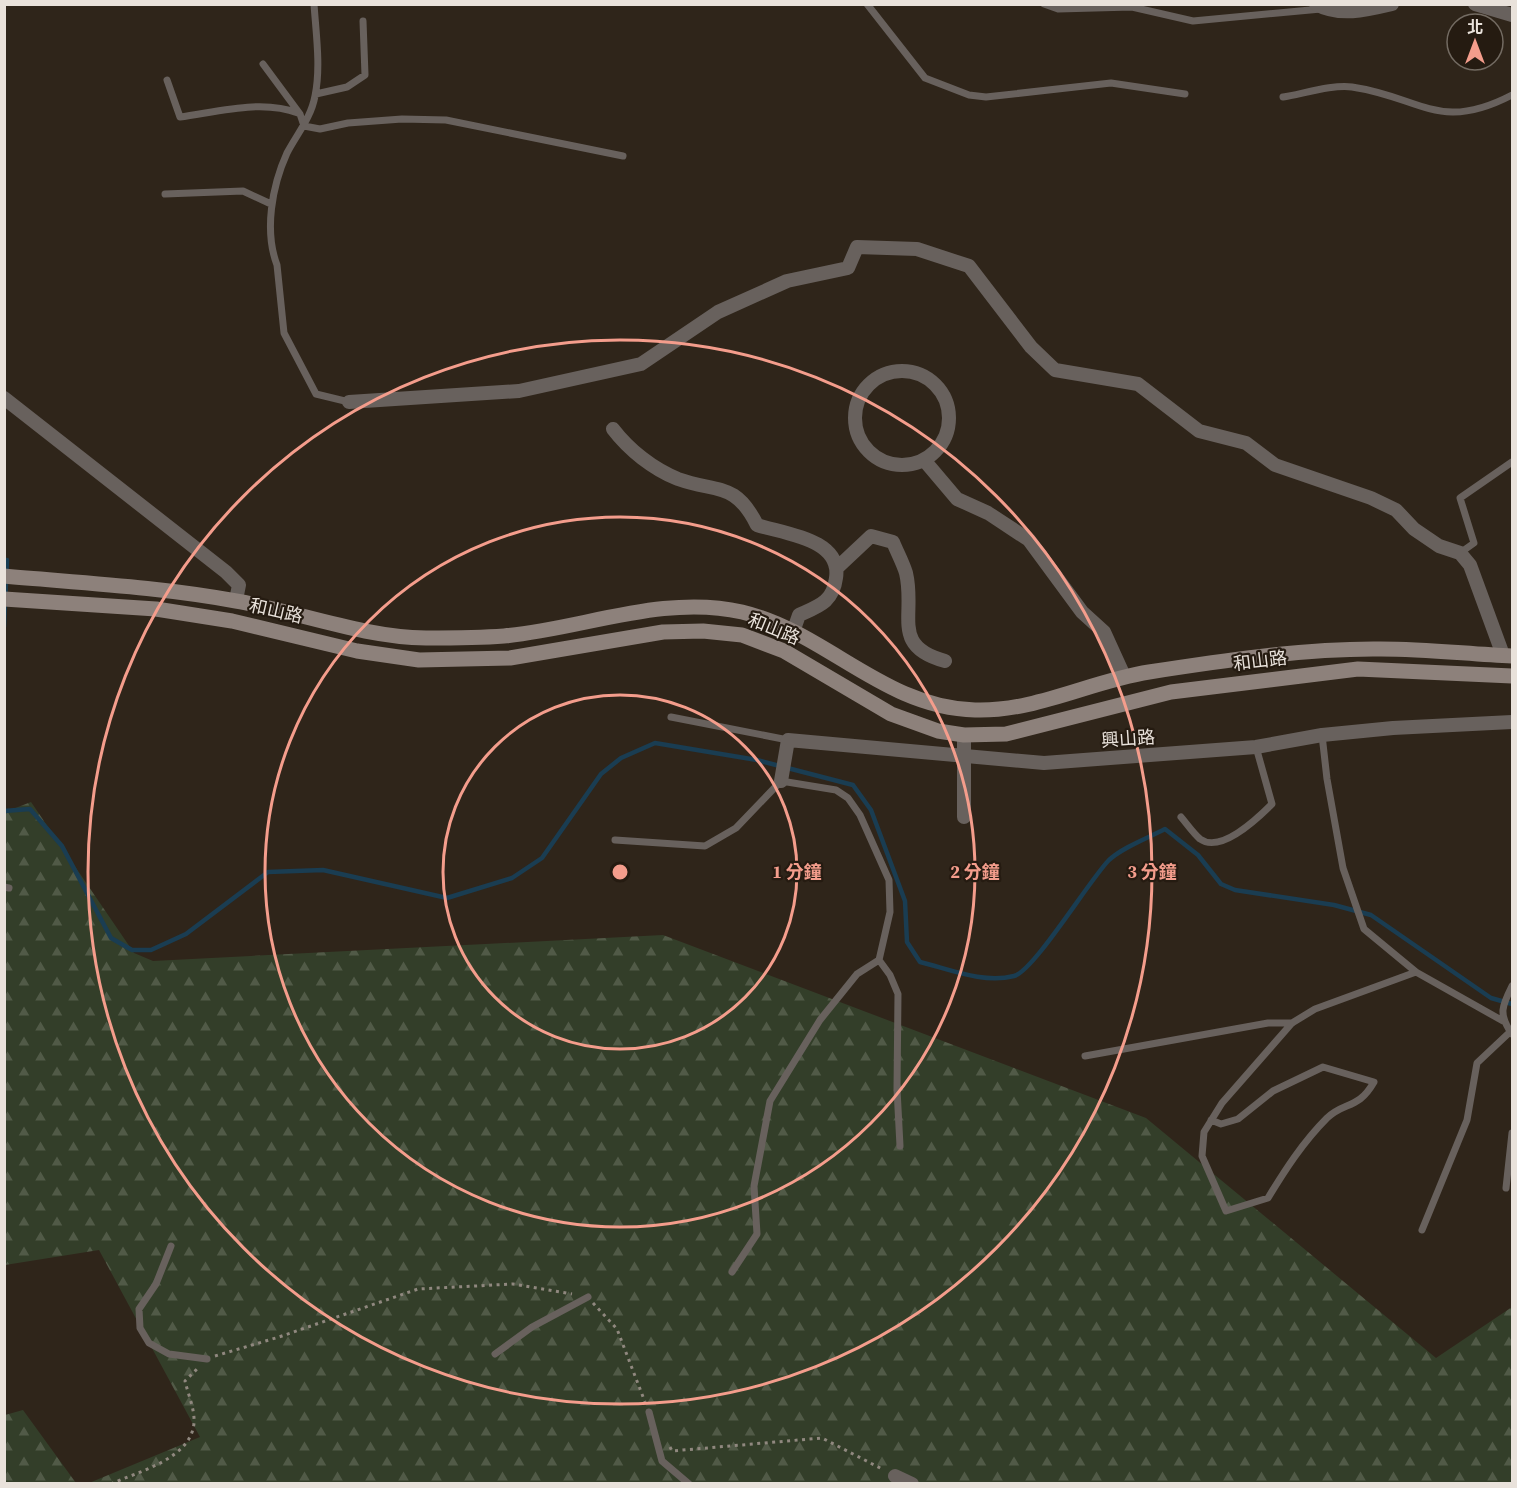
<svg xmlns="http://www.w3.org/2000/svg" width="1517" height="1488" font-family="'Source Serif 4','Noto Sans TC',serif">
<defs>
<pattern id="forest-firs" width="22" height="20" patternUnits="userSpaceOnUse" patternTransform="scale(1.5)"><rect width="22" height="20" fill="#333e29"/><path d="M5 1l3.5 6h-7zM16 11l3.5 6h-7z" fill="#515a47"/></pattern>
</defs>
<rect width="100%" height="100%" fill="#2f251a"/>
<path fill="url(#forest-firs)" d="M 31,802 L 134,953 L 153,961 L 663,935 L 1146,1118 L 1436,1358 L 1512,1307 L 1512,1483 L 89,1483 L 200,1437 L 99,1250 L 5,1265 L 5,812 Z
M 23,1410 L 76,1483 L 5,1483 L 5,1415 Z"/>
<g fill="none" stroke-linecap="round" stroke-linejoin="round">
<path stroke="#1a3d52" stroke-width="4.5" d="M 4,560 L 7,560 L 4,627
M 4,811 L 30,809 L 62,846 L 111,938 L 132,950 L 151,950 L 186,934 L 268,872 L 323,870 L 447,898 L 512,878 L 542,858 L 601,774 L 621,758 L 655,743 L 757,760 L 853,785 L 871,810 L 905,901 L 907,942 L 920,962 C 949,969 983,984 1014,976 C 1034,971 1090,879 1109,860 C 1123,847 1148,838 1165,829 L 1198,855 L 1221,884 L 1235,890 L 1334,905 L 1371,915 L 1491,998 L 1512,1004"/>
<path stroke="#90887f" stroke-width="3" stroke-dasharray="3 4.5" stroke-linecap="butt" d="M 593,1303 L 617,1329 L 645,1402
M 215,1356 L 279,1337 L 418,1289 L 513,1284 L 572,1294
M 670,1447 L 672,1451 L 822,1438 L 884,1470
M 111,1484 C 139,1471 191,1459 194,1423 C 195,1410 188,1394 185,1381 L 198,1368"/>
<path stroke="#68615d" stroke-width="7" d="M 314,4 C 316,34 321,67 315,96 C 311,118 297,134 287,153 C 272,186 264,231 277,265 L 284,333 L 316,394 L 349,402
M 867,4 L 925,78 L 969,95 L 986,97 L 1111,83 L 1185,94
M 1044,4 L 1058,9 L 1132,7 L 1193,21 L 1321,9
M 263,64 L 300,114 L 304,126 L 320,129 L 348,123 L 402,119 L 446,120 L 623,156
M 167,80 L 180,117 C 217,112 262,99 298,113
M 316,94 L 347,87 L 365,75 L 363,21
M 1283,97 C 1302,94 1334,84 1352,87 C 1421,97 1439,133 1512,95
M 165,194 L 243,191 L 271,204
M 1460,553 L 1474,543 L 1460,498 L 1512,462
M 671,717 L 788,740
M 1322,735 L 1327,779 L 1343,868 L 1364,929 L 1416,972 L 1503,1021
M 1181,817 C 1187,824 1193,833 1200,839 C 1221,854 1258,818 1272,804 L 1256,747
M 615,840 L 705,846 L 736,828 L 781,781 L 836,790 L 848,798 L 860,815 L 889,880 L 890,912 L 879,960 L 857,974 L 820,1020 L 770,1101 L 754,1186 L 757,1234 L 732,1272
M 4,887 L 9,888
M 879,960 L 890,975 L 898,994 L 897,1089 L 900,1146
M 1512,986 C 1502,1006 1498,1014 1512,1034
M 1085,1056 L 1268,1023 L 1292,1023
M 1211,1120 L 1221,1124 L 1238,1119 L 1273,1091 L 1323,1067 L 1374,1082 C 1358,1110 1345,1101 1327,1118 C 1303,1142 1285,1170 1268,1198 L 1226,1211 L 1202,1156 L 1204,1132 L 1222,1103 L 1292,1023 L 1315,1009 L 1416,972
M 1506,1188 L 1512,1133
M 1422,1230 L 1467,1120 L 1477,1063 L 1511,1031
M 171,1246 L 156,1284 L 139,1309 L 140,1328 L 149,1343 L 169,1354 L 207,1359
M 495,1354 L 532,1327 L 588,1297
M 649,1412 L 662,1461 L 689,1484"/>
<path stroke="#68615d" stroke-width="14" d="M 1316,4 C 1340,17 1367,10 1392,4
M 1475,4 L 1512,15
M855 418a47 47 0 1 1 94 0a47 47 0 1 1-94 0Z
M 4,398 L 226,572 L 239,585 L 236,600
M 349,402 L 519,391 L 641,364 L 718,312 L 787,281 L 848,268 L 857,247 L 917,249 L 969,266 L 1031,347 L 1055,370 L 1138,384 L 1199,431 L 1246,443 L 1275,465 L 1371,498 L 1396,510 L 1414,529 L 1439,546 L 1460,553 L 1470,565 L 1503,655
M 613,429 C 629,450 653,469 678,479 C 717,493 735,481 757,525 C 785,534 842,539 836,578 C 833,602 819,606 799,615 L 793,632
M 924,460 L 957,499 L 988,513 L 1029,540 L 1082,612 L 1104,632 L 1124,676
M 838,567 L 871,536 L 893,542 C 897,552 903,563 906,573 C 916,615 890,646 945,661
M 964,735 L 964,817
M 781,781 L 788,740 L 1044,763 L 1256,747 L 1322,735 L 1393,728 L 1512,722
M 895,1476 L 912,1484"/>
<path stroke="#8d817b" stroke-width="15" d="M 4,576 C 82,583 160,587 236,601 C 299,612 362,637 426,638 C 452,638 478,638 504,636 C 582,629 663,594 742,612 C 826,632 884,708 975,710 C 1035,712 1091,681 1149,672 C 1220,661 1301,649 1373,649 C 1419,648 1466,654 1512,656
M 4,599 L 156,609 L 232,621 L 357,651 L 419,660 L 510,658 L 663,632 L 703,631 L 742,635 L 784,651 L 891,714 L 938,731 L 964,735 L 1006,734 L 1171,692 L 1358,669 L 1512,676"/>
</g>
<g fill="none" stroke="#f49d8c" stroke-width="3">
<circle cx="620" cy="872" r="177"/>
<circle cx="620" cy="872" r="355"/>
<circle cx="620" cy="872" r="532"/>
</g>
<g text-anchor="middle" stroke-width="4.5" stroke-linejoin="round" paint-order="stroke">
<g font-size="18" fill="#e9e2db" stroke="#251b11">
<text transform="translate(276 611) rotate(13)" y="6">和山路</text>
<text transform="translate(774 629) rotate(22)" y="6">和山路</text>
<text transform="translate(1260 661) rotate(-7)" y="6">和山路</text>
<text transform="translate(1128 739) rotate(-4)" y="6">興山路</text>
</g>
</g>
<circle cx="620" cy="872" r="9" fill="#f49d8c" stroke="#251b11" stroke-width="3"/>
<g font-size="18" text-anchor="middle" font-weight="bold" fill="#f49d8c" stroke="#251b11" stroke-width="4.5" stroke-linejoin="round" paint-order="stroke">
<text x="797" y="878">1 分鐘</text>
<text x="975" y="878">2 分鐘</text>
<text x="1152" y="878">3 分鐘</text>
</g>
<rect width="1517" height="1488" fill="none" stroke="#e9e2db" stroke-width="12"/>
<g transform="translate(1475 42)"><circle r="28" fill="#251b11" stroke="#736b62" stroke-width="1.5"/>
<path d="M0-4.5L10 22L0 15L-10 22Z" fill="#f49d8c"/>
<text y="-9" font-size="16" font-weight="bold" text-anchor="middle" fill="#e9e2db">北</text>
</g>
</svg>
